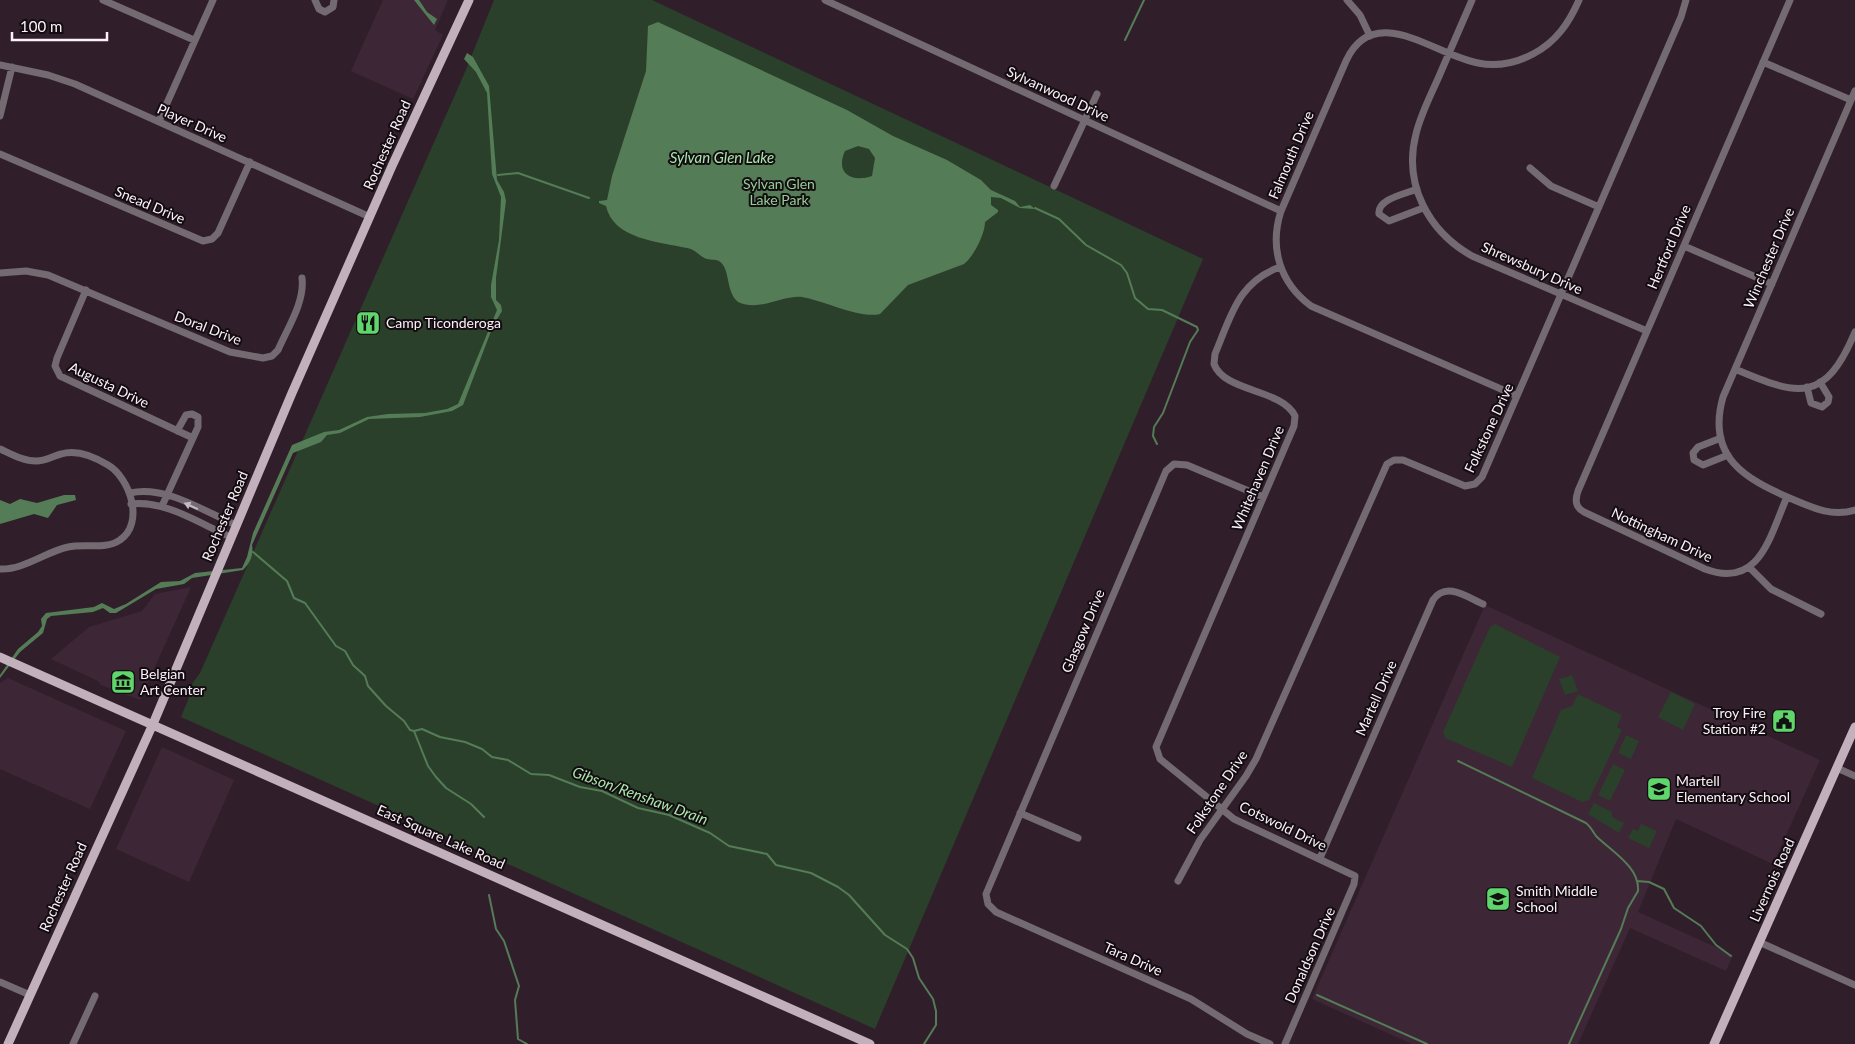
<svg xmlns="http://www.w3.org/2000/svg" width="1855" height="1044" font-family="Lato,sans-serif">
<rect width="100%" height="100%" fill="#301f2b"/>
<path fill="#3d2636" d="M 383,0 L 448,0 L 435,30 L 443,35 L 413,99 L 351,71 Z
M 191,587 L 140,700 L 101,685 L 98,681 L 51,659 L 89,627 L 142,611 L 155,594 Z
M 1485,605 L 1820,760 L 1773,864 L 1676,819 L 1638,912 L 1733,955 L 1726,971 L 1630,928 L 1578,1044 L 1412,1044 L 1312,999 Z
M 8,678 L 126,731 L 90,809 L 0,769 L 0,683 Z
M 162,747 L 234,780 L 189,882 L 116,849 Z"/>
<path fill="#2a402a" d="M 494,0 L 652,0 L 1203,259 L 875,1029 L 181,717 L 193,688 L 192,684 L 200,673 L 465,72 Z
M 1495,624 L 1560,657 L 1512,767 L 1445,738 L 1443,732 L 1490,627 Z
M 1572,675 L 1578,691 L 1565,695 L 1559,679 Z
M 1671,692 L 1695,704 L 1683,730 L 1658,717 Z
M 1578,694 L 1622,715 L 1617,727 L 1622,730 L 1589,800 L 1582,802 L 1532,778 L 1561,710 L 1572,706 Z
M 1626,735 L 1639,741 L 1631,759 L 1618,753 Z
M 1613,764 L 1625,770 L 1610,801 L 1598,795 Z
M 1594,803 L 1612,812 L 1612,817 L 1624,823 L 1619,833 L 1588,814 Z
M 1641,824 L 1657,831 L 1649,848 L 1628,838 L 1633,829 L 1638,831 Z"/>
<path fill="#547c56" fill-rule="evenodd" d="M 414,0 L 419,0 L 427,12 L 437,19 L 434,25 Z
M 658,22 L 847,110 L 893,136 L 947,160 L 981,180 L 991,190 L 1015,201 L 1020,207 L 1030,205 L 1035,209 L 1020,208 L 1001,198 L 991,197 L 991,205 L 998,210 L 998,212 L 985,222 C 985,234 974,256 964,264 L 908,285 L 880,314 C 860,319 822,300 802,297 C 782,295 760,312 738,302 C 725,291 731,269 719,261 C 715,259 711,260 707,259 C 700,257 695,249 687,248 C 659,242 613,239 606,206 L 599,203 L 599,201 L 607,200 L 612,176 L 646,71 L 648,26 ZM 858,146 L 869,149 L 875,158 L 872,176 C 851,183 835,173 845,151 Z
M 467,53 L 473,57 L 489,86 L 497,180 L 504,192 L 506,201 L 496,278 L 496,300 L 501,305 L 502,311 L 493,326 L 463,405 L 452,411 L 420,417 L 369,419 L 340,433 L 327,435 L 321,442 L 293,453 L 252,545 C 254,555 250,563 243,570 L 192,578 L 184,584 L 156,589 L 116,613 L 110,613 L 103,608 L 93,612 L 51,616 L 47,619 L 43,633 L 20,652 L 0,678 L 0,675 L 18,649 L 38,632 L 42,626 L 41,619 L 46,613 L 94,607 L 102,603 L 114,609 L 126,604 L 161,582 L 180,581 L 195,573 L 242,568 L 247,557 L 253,533 L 292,445 L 324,432 L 339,430 L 367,417 L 388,414 L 425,413 L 447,409 L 458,404 L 497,310 L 491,297 L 491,285 L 499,240 L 501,197 L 492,174 L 487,93 L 476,72 L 464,59 Z
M 64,495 L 75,495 L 76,500 L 57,505 L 48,518 L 34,514 L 0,524 L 0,500 L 10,504 L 20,499 L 37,503 Z"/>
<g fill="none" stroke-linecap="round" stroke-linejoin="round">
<path stroke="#547c56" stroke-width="2" d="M 1125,40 L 1144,0
M 498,175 L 518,173 L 589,198
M 1035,208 L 1059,219 L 1086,245 L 1121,265 L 1127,273 L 1135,298 L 1148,309 L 1162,310 L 1197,327 L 1198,330 L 1190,342 L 1163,413 L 1154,427 L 1153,436 L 1157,444
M 253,552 L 287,581 L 294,598 L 305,603 L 336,646 L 345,651 L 353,665 L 365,676 L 368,686 L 386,706 L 404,721 L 410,730 L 414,731 L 428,766 L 436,777 L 446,788 L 471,804 L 484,817
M 414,731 L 422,729 L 440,737 L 465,742 L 482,749 L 492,757 L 508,760 L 531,774 L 549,775 L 580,787 L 602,791 L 638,808 L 669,815 L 710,833 L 729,846 L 767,854 L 776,865 L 811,873 L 838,887 L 849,895 L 885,935 L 907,949 L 913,958 L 919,978 L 933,999 L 936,1011 L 936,1025 L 924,1044
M 1458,761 L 1586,823 C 1591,827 1593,832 1596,836 C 1611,851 1640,867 1638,891 L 1628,908 L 1621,929 L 1569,1044
M 1637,881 L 1649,882 L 1664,889 L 1674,908 L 1701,926 L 1716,945 L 1731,956
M 489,895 L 496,929 L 504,941 L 519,986 L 515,1000 L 518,1039 L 527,1044
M 1317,995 L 1427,1044"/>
<path stroke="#746a71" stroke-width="7" d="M 103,0 L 194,40
M 315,0 L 319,9 L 325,12 L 333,7 L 334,0
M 825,0 L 1281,211
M 1347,0 L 1360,15 L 1370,36
M 1472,0 C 1461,25 1451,49 1440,74 C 1432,93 1421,113 1416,134 C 1403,184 1428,231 1472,256 L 1647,331
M 1763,62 L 1851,100
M 0,65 L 48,75 L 75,84 L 370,217
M 1855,91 L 1723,397 C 1706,457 1745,479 1792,499 C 1813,508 1832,517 1855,510
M 0,116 L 12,67
M 159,121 L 213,0
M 0,154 L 203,241 L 212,239 L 218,233 L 250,162
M 1530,168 L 1551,186 L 1599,207
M 1054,186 L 1097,94
M 1417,189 C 1405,194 1377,199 1379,214 L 1389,221 L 1423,208
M 1684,246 L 1772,284
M 1280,267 C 1238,282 1231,316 1215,354 L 1214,364 C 1224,392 1282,389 1295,416 L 1294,426 L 1156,747 L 1160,759 L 1234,819 L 1355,876 L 1354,884 L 1285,1044
M 0,273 L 26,271 L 48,275 L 230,352 L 263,358 L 272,356 L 278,350 C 287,329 305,302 302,278
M 86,290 L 57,358 L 55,366 L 60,376 L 193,438
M 1735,369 C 1798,396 1825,404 1855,332
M 1807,387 L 1811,403 L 1822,407 L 1828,402 L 1829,397 L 1820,382
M 1517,396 L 1311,306 C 1280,283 1269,248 1281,211 L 1346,61 C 1374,0 1436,56 1478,63 C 1497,67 1516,63 1533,54 C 1556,42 1569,23 1579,0
M 1721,438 L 1698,447 L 1693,453 L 1694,460 L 1703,465 L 1728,455
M 0,449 C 11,454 23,461 36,461 C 45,461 53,456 61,454 C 77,449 95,457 108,465 C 130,478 145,523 120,540 C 106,550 84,543 68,547 C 45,552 24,570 0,569
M 130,493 C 166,485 203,511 236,525
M 1263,497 L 1187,465 L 1174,464 L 1166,471 L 986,894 L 988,904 L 996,912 L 1191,999 L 1247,1034 L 1270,1044
M 1787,497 C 1770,535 1760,590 1705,569 L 1584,512 C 1575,507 1575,500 1578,491 L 1790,0
M 131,504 C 166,500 200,524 231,537
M 162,506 L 198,427 L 198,417 L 192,414 L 186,415 L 177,431
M 1749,567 L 1771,589 L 1821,614
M 1837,768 L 1855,776
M 1020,813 L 1078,838
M 1320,858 L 1433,600 C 1446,581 1467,597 1483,604
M 1178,881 L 1200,840 L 1246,776 L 1256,759 L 1387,464 L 1394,460 L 1403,460 L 1465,486 L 1475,484 L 1482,477 L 1681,17 L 1686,0
M 1759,942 L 1855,985
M 0,982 L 30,995
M 73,1044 L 95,996"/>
<path stroke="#c3b0bd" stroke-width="9" d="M 0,657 L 870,1044
M 8,1044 L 153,724 L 292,393 L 392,166 L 469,0
M 1714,1044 L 1855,727"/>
</g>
<defs><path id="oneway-solid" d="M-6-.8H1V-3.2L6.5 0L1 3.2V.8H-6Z" transform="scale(1.25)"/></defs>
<use fill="#c6bbc3" href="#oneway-solid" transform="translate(191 506) rotate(-156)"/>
<defs>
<symbol id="restaurant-square" viewBox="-11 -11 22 22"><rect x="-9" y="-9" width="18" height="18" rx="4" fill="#5fd56b" stroke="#130c11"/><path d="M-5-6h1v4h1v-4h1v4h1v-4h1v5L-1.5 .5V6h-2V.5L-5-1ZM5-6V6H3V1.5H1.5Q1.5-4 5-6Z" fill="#111"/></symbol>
<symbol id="museum-square" viewBox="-11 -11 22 22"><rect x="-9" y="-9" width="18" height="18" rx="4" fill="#5fd56b" stroke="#130c11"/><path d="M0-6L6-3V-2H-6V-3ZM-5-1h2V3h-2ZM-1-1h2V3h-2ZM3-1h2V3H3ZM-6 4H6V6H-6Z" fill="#111"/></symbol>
<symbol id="civic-square" viewBox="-11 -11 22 22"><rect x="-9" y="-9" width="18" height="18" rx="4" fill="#5fd56b" stroke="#130c11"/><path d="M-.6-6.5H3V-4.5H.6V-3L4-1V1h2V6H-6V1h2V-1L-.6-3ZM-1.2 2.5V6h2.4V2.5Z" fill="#111"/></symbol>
<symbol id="school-square" viewBox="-11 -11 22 22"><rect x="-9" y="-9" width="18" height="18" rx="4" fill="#5fd56b" stroke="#130c11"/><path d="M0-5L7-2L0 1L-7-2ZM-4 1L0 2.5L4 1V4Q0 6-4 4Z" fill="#111"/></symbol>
</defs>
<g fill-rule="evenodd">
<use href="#restaurant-square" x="354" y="309" width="28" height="28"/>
<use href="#museum-square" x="109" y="668" width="28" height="28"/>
<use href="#civic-square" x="1770" y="707" width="28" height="28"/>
<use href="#school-square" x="1645" y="775" width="28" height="28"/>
<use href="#school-square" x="1484" y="885" width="28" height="28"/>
</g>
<g text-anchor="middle" stroke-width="4" stroke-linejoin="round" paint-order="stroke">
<g font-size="14" fill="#fdf1f9" stroke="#130c11">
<text transform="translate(1058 94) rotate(25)" y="5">Sylvanwood Drive</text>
<text transform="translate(192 123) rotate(24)" y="5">Player Drive</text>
<text transform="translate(387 145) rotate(-66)" y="5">Rochester Road</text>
<text transform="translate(1291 155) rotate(-67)" y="5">Falmouth Drive</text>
<text transform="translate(150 205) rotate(23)" y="5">Snead Drive</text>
<text transform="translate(1669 247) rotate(-67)" y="5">Hertford Drive</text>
<text transform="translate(1769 258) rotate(-67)" y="5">Winchester Drive</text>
<text transform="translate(1532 268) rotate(24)" y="5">Shrewsbury Drive</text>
<text transform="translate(208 328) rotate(21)" y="5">Doral Drive</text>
<text transform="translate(109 385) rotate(26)" y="5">Augusta Drive</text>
<text transform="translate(1489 428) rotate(-65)" y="5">Folkstone Drive</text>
<text transform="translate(1258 478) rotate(-67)" y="5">Whitehaven Drive</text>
<text transform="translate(225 516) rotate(-67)" y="5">Rochester Road</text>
<text transform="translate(1662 535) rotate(25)" y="5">Nottingham Drive</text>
<text transform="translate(1083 631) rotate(-67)" y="5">Glasgow Drive</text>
<text transform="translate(1376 698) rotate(-66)" y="5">Martell Drive</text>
<text transform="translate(1217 792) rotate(-56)" y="5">Folkstone Drive</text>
<text transform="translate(1283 826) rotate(26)" y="5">Cotswold Drive</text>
<text transform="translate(441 837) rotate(24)" y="5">East Square Lake Road</text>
<text transform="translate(1772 880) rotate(-66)" y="5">Livernois Road</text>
<text transform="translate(63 887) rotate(-66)" y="5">Rochester Road</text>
<text transform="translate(1310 955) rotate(-66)" y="5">Donaldson Drive</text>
<text transform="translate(1133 959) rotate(24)" y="5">Tara Drive</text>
</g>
<g font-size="14" fill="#93d095" stroke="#130c11">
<text x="779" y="189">Sylvan Glen<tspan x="779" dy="16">Lake Park</tspan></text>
</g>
<g font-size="14" fill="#fdf1f9" stroke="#130c11" text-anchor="start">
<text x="386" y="328">Camp Ticonderoga</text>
<text x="140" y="679">Belgian<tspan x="140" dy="16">Art Center</tspan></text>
<text x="1766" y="718" text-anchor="end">Troy Fire<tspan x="1766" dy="16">Station #2</tspan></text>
<text x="1676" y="786">Martell<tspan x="1676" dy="16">Elementary School</tspan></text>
<text x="1516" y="896">Smith Middle<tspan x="1516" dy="16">School</tspan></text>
</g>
<g font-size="15" font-style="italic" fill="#a9e8ab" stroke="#130c11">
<text x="722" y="163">Sylvan Glen Lake</text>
<text transform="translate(640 796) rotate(20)" y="5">Gibson/Renshaw Drain</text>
</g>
</g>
<path d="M12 32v8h95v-8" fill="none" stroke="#fdf1f9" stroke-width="2.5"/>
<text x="20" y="32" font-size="15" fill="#fdf1f9" stroke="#130c11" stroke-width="4" paint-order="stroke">100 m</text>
</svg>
